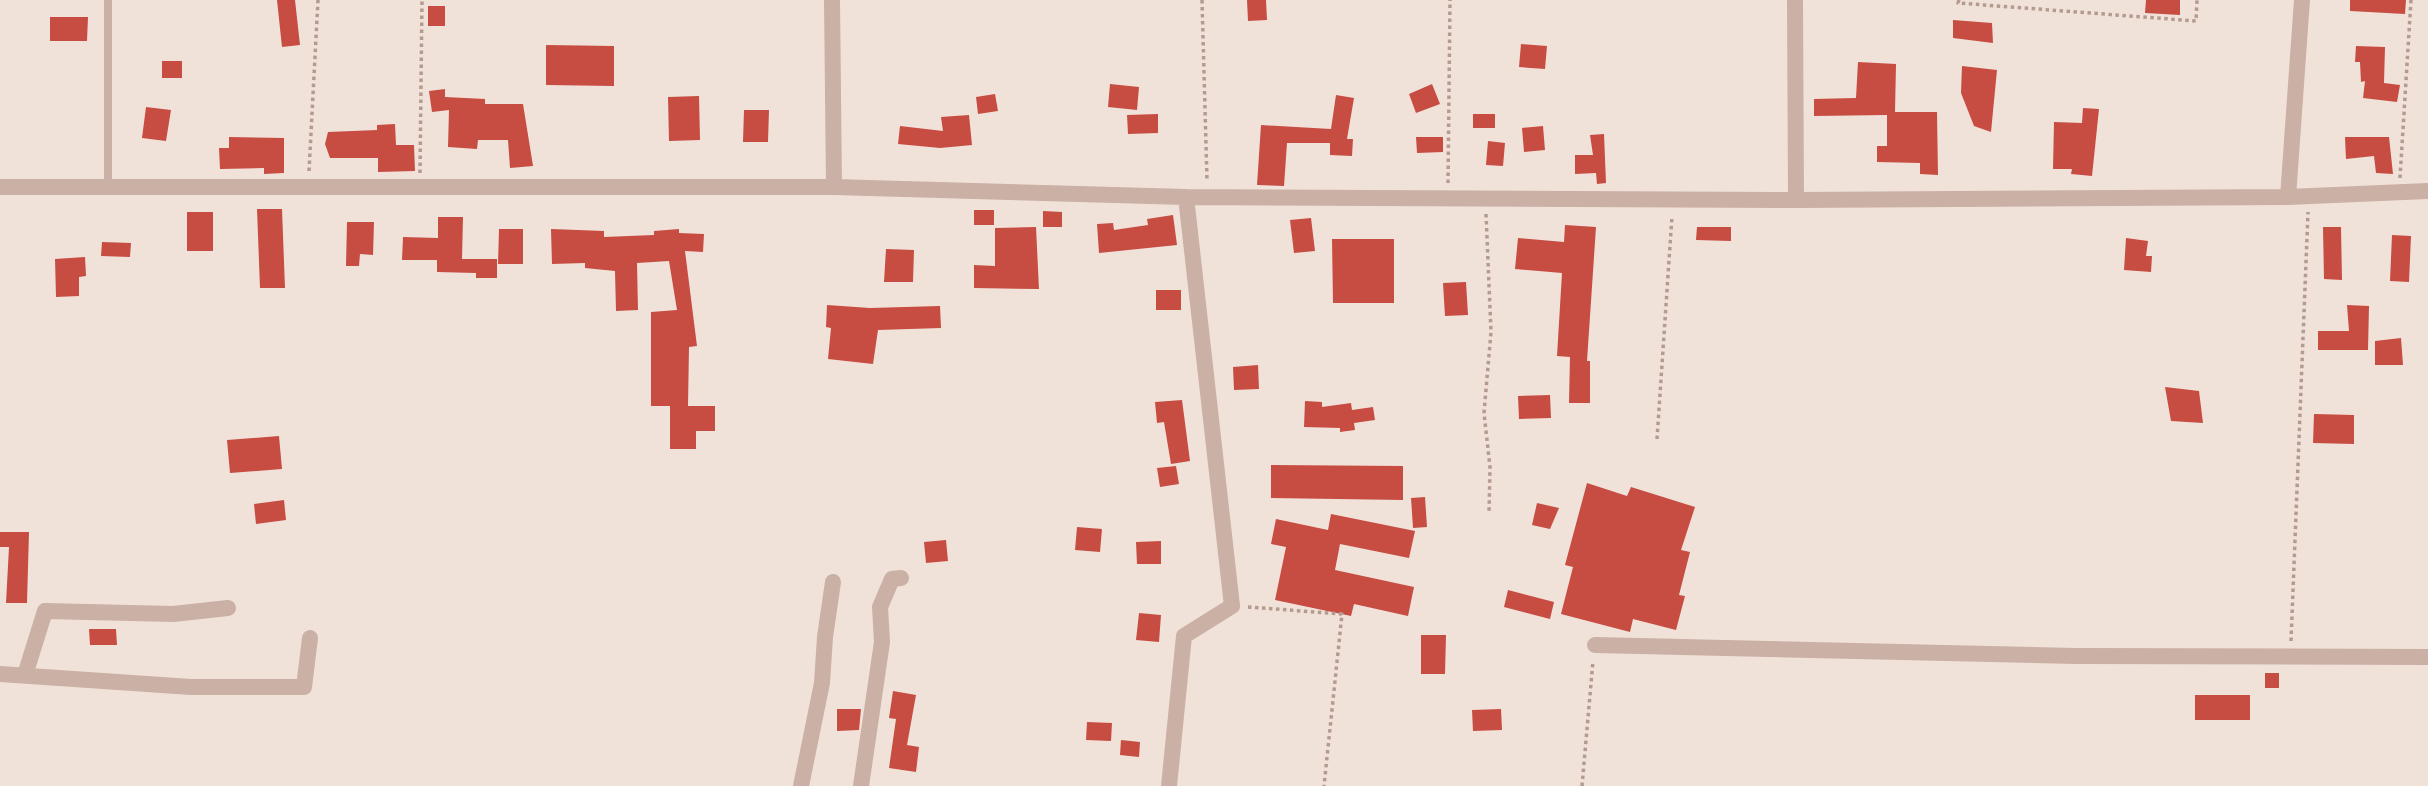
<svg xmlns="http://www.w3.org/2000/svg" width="2428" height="786" font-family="Rubik,sans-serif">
<rect width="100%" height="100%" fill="#f1e2d9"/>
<path fill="#c74c42" d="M 277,0 L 295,0 L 300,45 L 282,47 Z
M 1247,0 L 1266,0 L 1267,20 L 1248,21 Z
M 2146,0 L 2180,0 L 2180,15 L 2145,13 Z
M 2350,0 L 2406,0 L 2405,14 L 2350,11 Z
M 428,6 L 445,6 L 445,26 L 428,26 Z
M 50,17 L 88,17 L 87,41 L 50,41 Z
M 1953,20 L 1992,23 L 1993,43 L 1953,38 Z
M 1521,44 L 1547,46 L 1545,69 L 1519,67 Z
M 546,45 L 614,46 L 614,86 L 546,85 Z
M 2356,46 L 2385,47 L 2384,83 L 2400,85 L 2397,102 L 2363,98 L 2365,81 L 2361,82 L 2360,62 L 2355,62 Z
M 162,61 L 182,61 L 182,78 L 162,78 Z
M 1858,62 L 1896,64 L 1895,112 L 1937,112 L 1938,175 L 1920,174 L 1920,163 L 1877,162 L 1877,146 L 1887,146 L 1887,115 L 1814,116 L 1814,99 L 1856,98 Z
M 1962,66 L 1997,70 L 1991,132 L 1974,126 L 1961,93 Z
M 1110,84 L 1139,87 L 1137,110 L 1108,107 Z
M 1432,84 L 1440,104 L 1416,113 L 1409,94 Z
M 445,89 L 445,97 L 485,99 L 485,104 L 523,104 L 533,166 L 510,168 L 508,140 L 478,140 L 477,149 L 448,147 L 449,110 L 432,112 L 429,91 Z
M 995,94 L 998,111 L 978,114 L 976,97 Z
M 1336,95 L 1354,98 L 1347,139 L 1353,139 L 1352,156 L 1330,155 L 1330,143 L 1287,143 L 1284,186 L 1257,185 L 1261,125 L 1331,129 Z
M 699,96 L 700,140 L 669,141 L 668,97 Z
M 146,107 L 171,110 L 166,141 L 142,138 Z
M 2083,108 L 2099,109 L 2092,176 L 2071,174 L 2072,169 L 2053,169 L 2054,122 L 2082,123 Z
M 744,110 L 769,110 L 768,142 L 743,142 Z
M 1158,114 L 1158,133 L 1128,134 L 1127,115 Z
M 1473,114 L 1495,114 L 1495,128 L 1473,128 Z
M 969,115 L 972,145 L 940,148 L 898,144 L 900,126 L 943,131 L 941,117 Z
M 395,124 L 396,145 L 414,145 L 415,171 L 378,172 L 378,158 L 330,158 L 325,144 L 328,132 L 377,130 L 377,125 Z
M 1543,126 L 1545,150 L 1524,152 L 1522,128 Z
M 1604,134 L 1606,183 L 1597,184 L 1596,173 L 1575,174 L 1575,155 L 1593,155 L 1590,135 Z
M 229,137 L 284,138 L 284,173 L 264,174 L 264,168 L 220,169 L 219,148 L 229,148 Z
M 1416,137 L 1443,137 L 1443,152 L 1417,153 Z
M 2345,137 L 2389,137 L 2393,174 L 2376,173 L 2374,156 L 2346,159 Z
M 1488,141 L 1505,143 L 1503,166 L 1486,165 Z
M 257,209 L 282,209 L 285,288 L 260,288 Z
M 974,210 L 994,210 L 994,225 L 974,225 Z
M 1043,211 L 1062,212 L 1062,227 L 1043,227 Z
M 187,212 L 213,212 L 213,251 L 187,251 Z
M 1173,215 L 1177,245 L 1099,253 L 1097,224 L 1113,223 L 1114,230 L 1148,225 L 1147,219 Z
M 438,217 L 463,217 L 462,259 L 497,259 L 497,278 L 476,278 L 476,273 L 437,272 L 437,260 L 402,260 L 403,237 L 438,238 Z
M 1311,218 L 1315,251 L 1294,253 L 1290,220 Z
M 347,222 L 374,222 L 373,255 L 360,254 L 359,266 L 346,266 Z
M 1565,225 L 1596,227 L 1587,361 L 1590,361 L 1590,403 L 1569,403 L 1570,357 L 1557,356 L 1562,273 L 1515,269 L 1518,238 L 1564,242 Z
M 1036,227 L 1039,289 L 974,288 L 974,265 L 995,266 L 995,228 Z
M 1697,227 L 1731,227 L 1731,241 L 1696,240 Z
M 2323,227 L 2341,227 L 2342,280 L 2324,279 Z
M 499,229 L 523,229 L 523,264 L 498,264 Z
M 551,229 L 604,231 L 604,237 L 654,235 L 654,231 L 679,229 L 679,233 L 704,234 L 703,252 L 685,251 L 697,346 L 689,347 L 688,406 L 715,406 L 715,431 L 696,431 L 696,449 L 670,449 L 670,406 L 651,406 L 651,312 L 677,310 L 669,261 L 637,263 L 638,310 L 616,311 L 615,271 L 585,268 L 585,263 L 552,264 Z
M 2392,235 L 2411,236 L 2409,282 L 2390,281 Z
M 2126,238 L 2148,241 L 2146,256 L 2152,256 L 2151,272 L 2124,270 Z
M 1332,239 L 1394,239 L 1394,303 L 1333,303 Z
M 102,242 L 131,243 L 130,257 L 101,256 Z
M 886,249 L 914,250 L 913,282 L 884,282 Z
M 85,257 L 86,276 L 79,277 L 79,296 L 56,297 L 55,259 Z
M 1466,282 L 1468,315 L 1445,316 L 1443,283 Z
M 1156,290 L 1181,290 L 1181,310 L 1156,310 Z
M 827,305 L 870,308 L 940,306 L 941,328 L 878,330 L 873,364 L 828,359 L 831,328 L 826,327 Z
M 2347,305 L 2369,306 L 2368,350 L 2318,350 L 2318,331 L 2349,331 Z
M 2401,338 L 2403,365 L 2375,365 L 2375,341 Z
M 1258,365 L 1259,389 L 1234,390 L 1233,367 Z
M 2165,387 L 2199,391 L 2203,423 L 2171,421 Z
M 1550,395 L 1551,418 L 1519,419 L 1518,396 Z
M 1182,400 L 1190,461 L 1171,464 L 1164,422 L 1157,423 L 1155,402 Z
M 1305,401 L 1322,402 L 1322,407 L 1351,403 L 1352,410 L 1373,407 L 1375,420 L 1354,423 L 1355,430 L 1340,432 L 1340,428 L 1304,427 Z
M 2314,414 L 2354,415 L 2354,444 L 2313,443 Z
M 279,436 L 282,469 L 230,473 L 227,440 Z
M 1271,465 L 1403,466 L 1403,500 L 1271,498 Z
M 1176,466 L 1179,484 L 1160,487 L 1157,468 Z
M 1587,483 L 1627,496 L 1631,487 L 1695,507 L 1681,550 L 1690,552 L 1679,595 L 1685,596 L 1676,630 L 1633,619 L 1630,632 L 1561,614 L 1573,567 L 1565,565 Z
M 1425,497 L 1427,527 L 1413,528 L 1411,498 Z
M 284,500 L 286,520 L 256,524 L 254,504 Z
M 1537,503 L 1559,508 L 1550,529 L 1532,525 Z
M 1331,514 L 1415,531 L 1409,558 L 1340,544 L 1335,570 L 1414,587 L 1408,616 L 1354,604 L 1351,616 L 1275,600 L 1286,547 L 1271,544 L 1276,519 L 1328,530 Z
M 1077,527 L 1102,529 L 1100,552 L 1075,550 Z
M 0,532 L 29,532 L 27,603 L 6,603 L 9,547 L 0,547 Z
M 946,540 L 948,561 L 926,563 L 924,542 Z
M 1161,541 L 1161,564 L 1137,564 L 1136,542 Z
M 1508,590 L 1554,602 L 1550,619 L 1504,607 Z
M 1139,613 L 1161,615 L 1159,642 L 1136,640 Z
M 89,629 L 116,629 L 117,645 L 90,645 Z
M 1421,635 L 1446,635 L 1445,674 L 1421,674 Z
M 2265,673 L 2279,673 L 2279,688 L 2265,688 Z
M 893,691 L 916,695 L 907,745 L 919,747 L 916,772 L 889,768 L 896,719 L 889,718 Z
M 2195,695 L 2250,695 L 2250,720 L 2195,720 Z
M 837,709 L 861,709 L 859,730 L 837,731 Z
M 1501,709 L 1502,730 L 1473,731 L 1472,710 Z
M 1087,722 L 1112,723 L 1111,741 L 1086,740 Z
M 1121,740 L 1140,742 L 1139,757 L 1120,755 Z"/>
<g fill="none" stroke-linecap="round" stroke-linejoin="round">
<path stroke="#b59a90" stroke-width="3.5" stroke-dasharray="3.5 3.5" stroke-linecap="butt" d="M 1202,0 L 1207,181
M 1959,0 L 1958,3 L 2196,21 L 2197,0
M 309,171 L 318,0
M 420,173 L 422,0
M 2400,178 L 2411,0
M 1448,183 L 1450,0
M 1486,214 L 1491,332 L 1484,413 L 1490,467 L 1489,514
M 1657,439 L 1672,216
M 1248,607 L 1342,614 L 1324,786
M 2291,641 L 2308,212
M 1582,786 L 1593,661"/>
<path stroke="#cab0a5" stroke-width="8" d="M 108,0 L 108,187"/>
<path stroke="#cab0a5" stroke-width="16" d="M 832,0 L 834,187
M 1795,0 L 1796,200
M 0,187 L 834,187 L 1186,197 L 1796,200 L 2288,197 L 2428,191
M 2288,197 L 2302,0
M 1595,645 L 2076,656 L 2428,657
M 0,674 L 191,687 L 304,687 L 310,638
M 25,675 L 45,611 L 173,614 L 228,608
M 801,786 L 822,683 L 825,637 L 833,582
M 861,786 L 882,642 L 880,607 L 892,579 L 901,578
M 1169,786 L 1184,636 L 1232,606 L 1186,197"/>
</g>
</svg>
